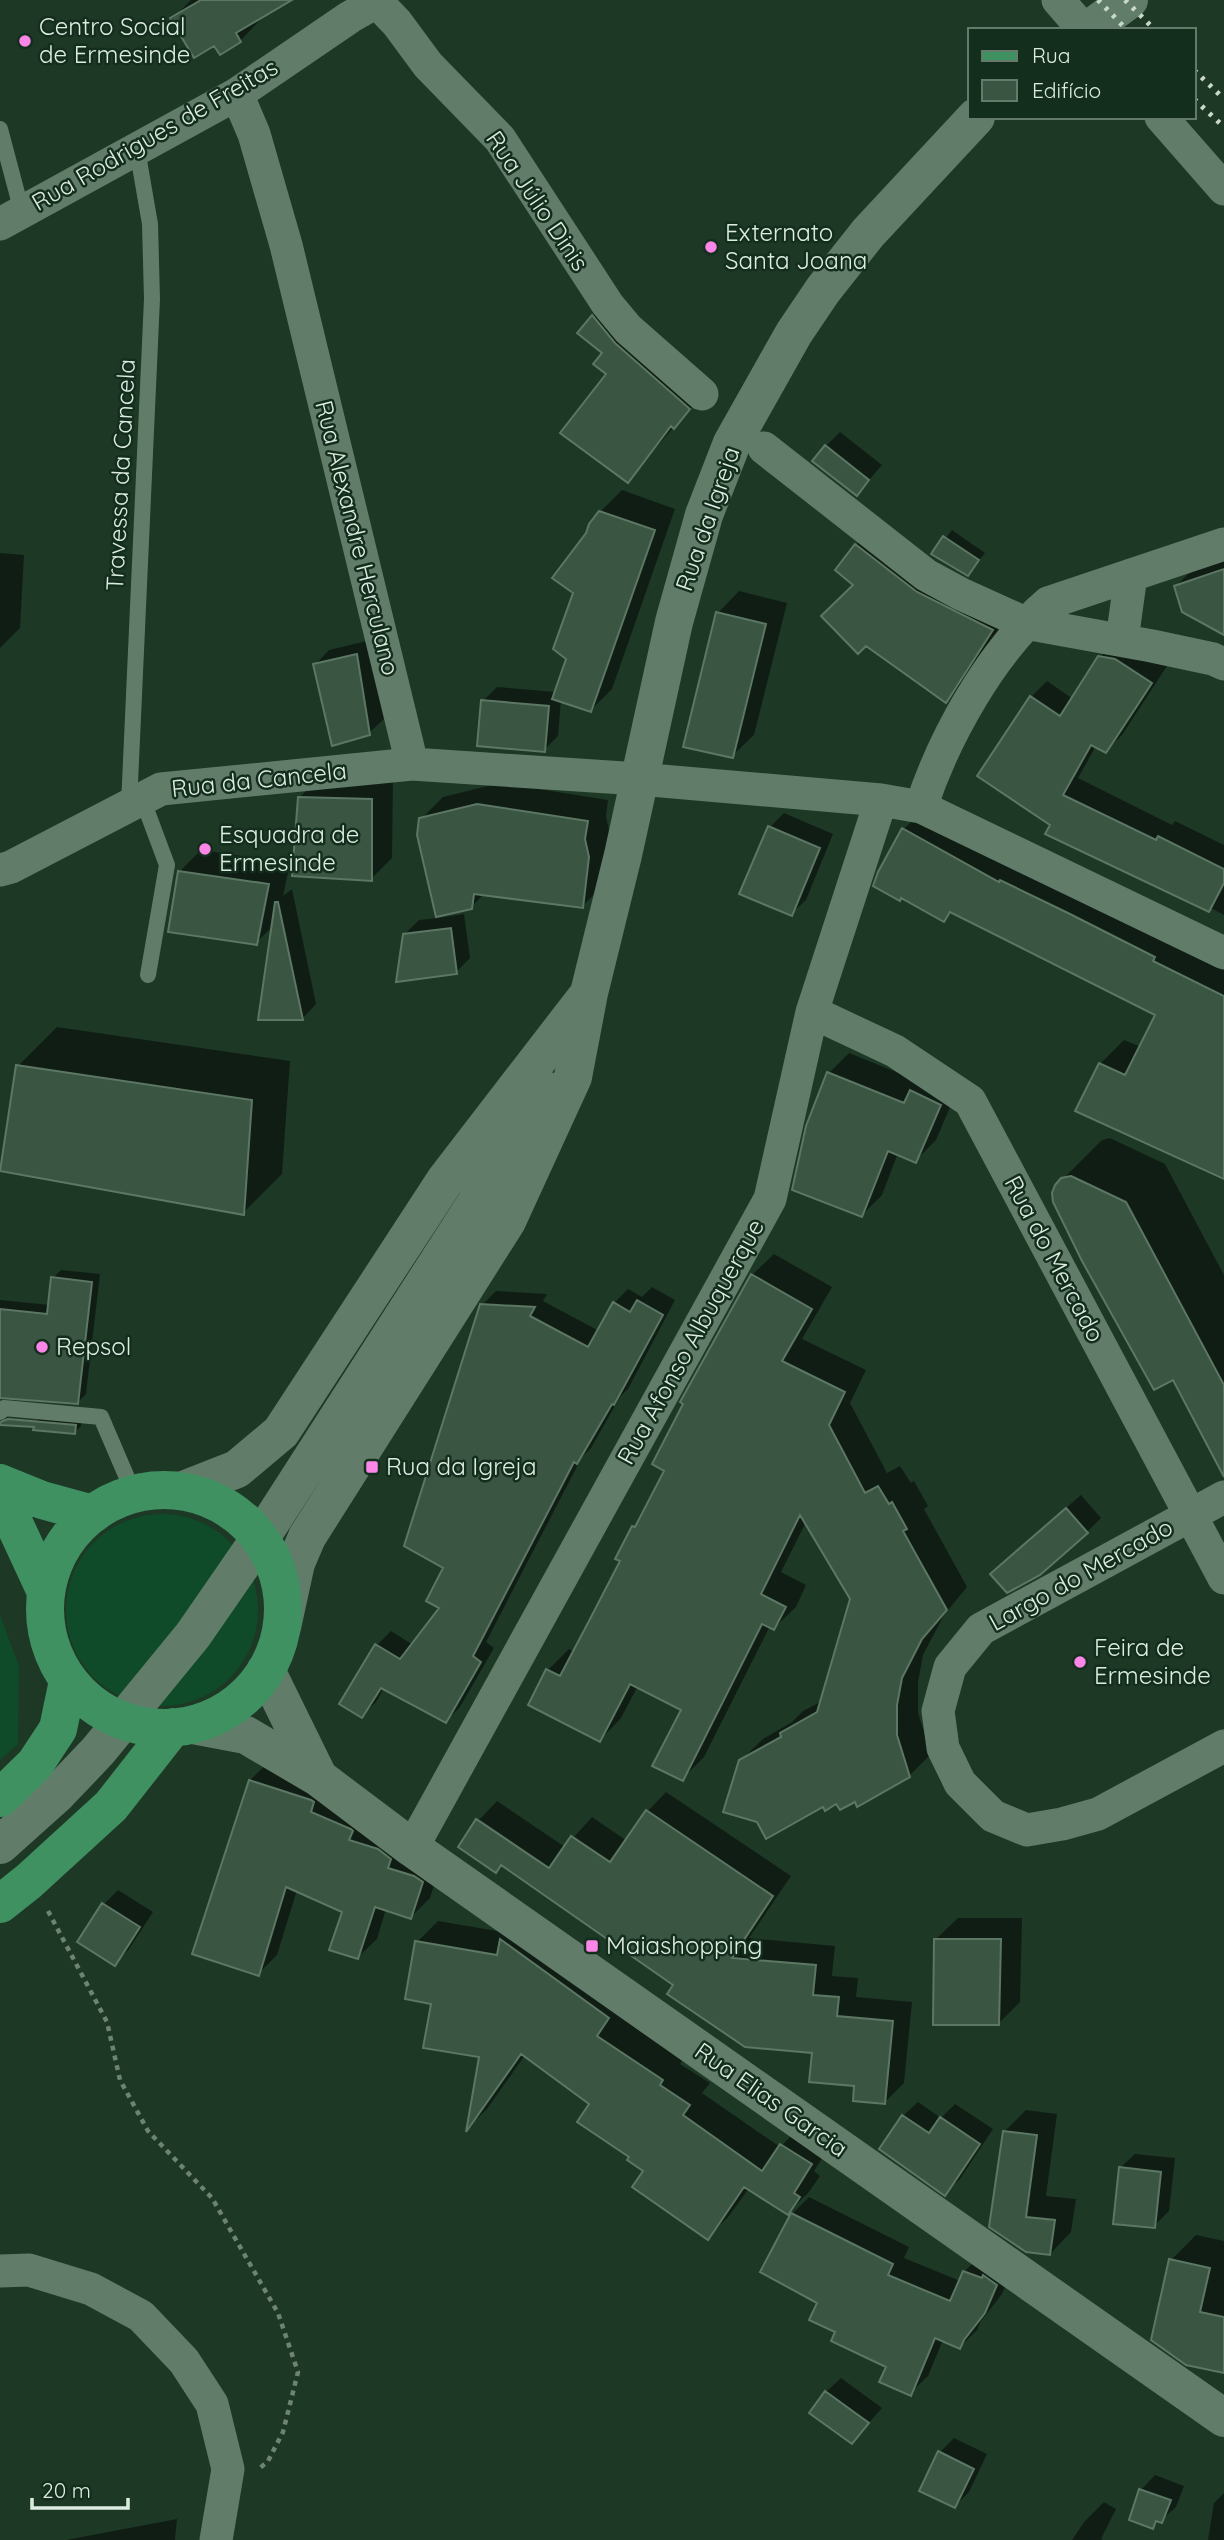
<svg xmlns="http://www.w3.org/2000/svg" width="1224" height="2540" font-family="Quicksand,sans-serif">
<rect width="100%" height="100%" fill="#1e3826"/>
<path fill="#0f4b28" d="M66 1610a96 96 0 1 1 192 0a96 96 0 1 1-192 0Z
M 0,1615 L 19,1666 L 18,1744 L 0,1760 Z"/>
<path fill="#0007" fill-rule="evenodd" d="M 191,0 L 283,0 L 260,17 L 261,19 L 240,41 L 215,44 L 172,19 Z
M 611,298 L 707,390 L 627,480 L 605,353 L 593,316 Z
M 840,432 L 882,465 L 857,494 L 826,446 Z
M 622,490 L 675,509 L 612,689 L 591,710 L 561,700 L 558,736 L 544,750 L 483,701 L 497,687 L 556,692 L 568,658 L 575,593 L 588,534 L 600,512 Z
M 874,527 L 1010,612 L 963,683 L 946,701 L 865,644 L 856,584 L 837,570 L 856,545 Z
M 952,530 L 985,553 L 968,574 L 933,554 Z
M 0,553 L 24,555 L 20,628 L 0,648 Z
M 1224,556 L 1224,633 L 1176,586 L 1197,565 Z
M 739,591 L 787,603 L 754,735 L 732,756 L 718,613 Z
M 371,640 L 384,719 L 369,733 L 315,665 L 329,650 Z
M 1116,641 L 1167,666 L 1122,735 L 1106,751 L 1096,746 L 1078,778 L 1172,825 L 1175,821 L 1224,845 L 1224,915 L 1052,824 L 1031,697 L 1047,681 L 1073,699 L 1100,657 Z
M 321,776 L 393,778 L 392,858 L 371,879 L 299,798 Z
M 500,783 L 608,800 L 606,816 L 610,835 L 603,885 L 582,907 L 485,893 L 471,907 L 438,915 L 438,918 L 464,914 L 470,958 L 456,972 L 404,935 L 419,920 L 438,918 L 418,835 L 421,819 L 443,797 Z
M 928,805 L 1224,960 L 1224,1177 L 1100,1064 L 1124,1040 L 1141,1047 L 1158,1014 L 953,911 L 944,920 L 879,872 L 904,829 Z
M 784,813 L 833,834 L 806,900 L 791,914 L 770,827 Z
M 201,850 L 290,863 L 283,896 L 292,889 L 316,1004 L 302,1019 L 273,926 L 256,943 L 180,871 Z
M 57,1027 L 290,1061 L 282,1174 L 243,1213 L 18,1066 Z
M 849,1053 L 921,1082 L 960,1084 L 936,1140 L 916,1160 L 898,1153 L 882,1195 L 862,1215 L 829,1073 Z
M 1110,1138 L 1165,1164 L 1224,1275 L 1224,1454 L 1173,1378 L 1056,1186 L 1102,1140 Z
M 774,1254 L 832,1287 L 802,1339 L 866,1370 L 850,1403 L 887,1473 L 900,1466 L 911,1483 L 914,1481 L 928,1506 L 924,1509 L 967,1587 L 944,1615 L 923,1655 L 918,1682 L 918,1713 L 931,1754 L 909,1776 L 856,1800 L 837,1801 L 740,1761 L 763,1739 L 792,1722 L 803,1711 L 822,1701 L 851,1599 L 806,1522 L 781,1572 L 806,1585 L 796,1607 L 774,1628 L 770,1626 L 704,1757 L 682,1779 L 683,1709 L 638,1686 L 621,1718 L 600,1740 L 548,1670 L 569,1649 L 575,1652 L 622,1560 L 634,1527 L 641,1520 L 666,1470 L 752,1275 Z
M 61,1270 L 100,1274 L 86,1394 L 77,1403 L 0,1365 L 0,1300 L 50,1305 L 53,1278 Z
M 652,1287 L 675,1300 L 628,1389 L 620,1397 L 591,1448 L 582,1457 L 486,1642 L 494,1648 L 460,1707 L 446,1721 L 384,1688 L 376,1702 L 361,1716 L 377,1645 L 391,1631 L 413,1645 L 441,1607 L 482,1305 L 496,1291 L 547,1294 L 543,1301 L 599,1331 L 614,1303 L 628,1289 L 642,1297 Z
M 43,1415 L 82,1419 L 81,1426 L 74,1433 L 36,1422 Z
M 1081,1495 L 1101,1518 L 1087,1532 L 1039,1574 L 1007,1559 Z
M 269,1762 L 441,1863 L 430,1898 L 411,1917 L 386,1909 L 377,1939 L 358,1957 L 344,1911 L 297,1890 L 277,1955 L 258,1974 L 194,1953 L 250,1780 Z
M 666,1792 L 791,1876 L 749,1938 L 835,1946 L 832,1976 L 858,1978 L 856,1997 L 912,2002 L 904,2083 L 885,2102 L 856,2084 L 814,2051 L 675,1984 L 502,1864 L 496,1870 L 478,1821 L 497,1801 L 565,1847 L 592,1817 L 627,1841 L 647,1812 ZM 479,1819 L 521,1848 L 519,1850 L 479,1823 Z
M 118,1890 L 153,1912 L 129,1949 L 115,1964 L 104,1904 Z
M 958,1918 L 1022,1918 L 1020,2002 L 999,2023 L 936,1939 Z
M 438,1921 L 509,1933 L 683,2059 L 680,2064 L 710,2083 L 702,2093 L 780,2147 L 803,2124 L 832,2143 L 814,2171 L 820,2176 L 809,2192 L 788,2213 L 749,2188 L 729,2216 L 708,2237 L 631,2157 L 592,2104 L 525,2055 L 487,2109 L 468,2127 L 481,2056 L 433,2002 L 417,1942 Z
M 918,2102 L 941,2118 L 955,2104 L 993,2129 L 960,2179 L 945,2193 L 903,2116 Z
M 1026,2110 L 1057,2114 L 1046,2196 L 1076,2199 L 1071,2232 L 1050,2254 L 1026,2250 L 1004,2132 Z
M 1135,2154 L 1175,2158 L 1169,2211 L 1154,2226 L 1120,2168 Z
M 809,2197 L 909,2247 L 904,2258 L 960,2281 L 964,2272 L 982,2254 L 1013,2267 L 1002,2294 L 981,2321 L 977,2330 L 960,2347 L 943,2340 L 928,2376 L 910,2393 L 888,2367 L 837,2331 L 820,2302 L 792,2214 Z
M 1196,2235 L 1224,2241 L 1224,2371 L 1171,2260 Z
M 841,2378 L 882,2408 L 852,2442 L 826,2392 Z
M 954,2438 L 987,2454 L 969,2492 L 955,2506 L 940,2452 Z
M 1155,2475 L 1184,2486 L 1176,2507 L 1153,2527 L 1141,2490 Z
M 1224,2493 L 1224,2540 L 1208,2540 L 1214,2503 Z
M 1104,2502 L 1116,2509 L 1101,2539 L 1103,2540 L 1072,2540 L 1084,2522 Z
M 177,2519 L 175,2540 L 66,2540 Z"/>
<path fill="#3a5542" stroke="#5c7763" stroke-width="2" d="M 201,0 L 292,0 L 236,33 L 241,42 L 220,55 L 214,46 L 194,58 L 170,18 Z
M 592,315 L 615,343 L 690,409 L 674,429 L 671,426 L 628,483 L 560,433 L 606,374 L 593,364 L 602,353 L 577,333 Z
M 825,445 L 869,480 L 857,496 L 812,461 Z
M 599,511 L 655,530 L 591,712 L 552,699 L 566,659 L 553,649 L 573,593 L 552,578 L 586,533 L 589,524 Z
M 943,536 L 979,560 L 968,576 L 931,554 Z
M 855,544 L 917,592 L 993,630 L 946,703 L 866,646 L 858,654 L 821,616 L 853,585 L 835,570 Z
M 1224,569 L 1224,635 L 1182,612 L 1174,586 Z
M 716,612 L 766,624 L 733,758 L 683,747 Z
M 357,654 L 370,735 L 332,746 L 313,664 Z
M 1098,656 L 1115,659 L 1152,683 L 1106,753 L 1091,745 L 1063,795 L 1156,840 L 1158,836 L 1224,869 L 1224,883 L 1209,912 L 1045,834 L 1050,825 L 977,776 L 1030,696 L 1060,716 Z
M 481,700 L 549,706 L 545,752 L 477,746 Z
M 298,797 L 372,799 L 372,881 L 292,876 Z
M 477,804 L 588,821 L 585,839 L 589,857 L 583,908 L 474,894 L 472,909 L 436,917 L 417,835 L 419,818 Z
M 768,826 L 820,848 L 792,916 L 739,894 Z
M 902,828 L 999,882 L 1000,880 L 1068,913 L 1155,957 L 1153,961 L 1224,996 L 1224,1179 L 1075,1111 L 1099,1063 L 1125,1075 L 1155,1015 L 950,912 L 944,922 L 901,898 L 900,901 L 873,886 L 878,872 Z
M 178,871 L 269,884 L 257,945 L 168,932 Z
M 275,902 L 278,902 L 303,1020 L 258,1020 Z
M 451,928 L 457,974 L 396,982 L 403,934 Z
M 16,1065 L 252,1100 L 244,1215 L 0,1171 Z
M 827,1072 L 904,1103 L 910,1090 L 941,1105 L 916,1163 L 888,1151 L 862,1217 L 792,1190 L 806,1126 Z
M 1071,1176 L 1126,1202 L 1224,1385 L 1224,1477 L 1173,1380 L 1154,1390 L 1082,1261 L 1053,1202 L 1052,1193 L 1055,1185 L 1061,1178 Z
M 751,1274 L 812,1309 L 782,1361 L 845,1392 L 829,1425 L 865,1493 L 878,1486 L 889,1504 L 892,1502 L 907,1529 L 903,1531 L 947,1610 L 922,1639 L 902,1678 L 897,1705 L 897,1735 L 910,1777 L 857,1807 L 855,1802 L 840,1810 L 836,1804 L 825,1811 L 823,1807 L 766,1839 L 757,1822 L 723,1812 L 739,1760 L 781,1737 L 780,1733 L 817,1712 L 850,1599 L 800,1515 L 761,1594 L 786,1607 L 774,1630 L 762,1624 L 683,1781 L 652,1766 L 681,1710 L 630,1684 L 600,1742 L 528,1705 L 546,1669 L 560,1676 L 589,1621 L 620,1561 L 615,1559 L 632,1526 L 635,1527 L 664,1471 L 652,1464 L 683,1404 L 680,1402 Z
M 51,1277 L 92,1282 L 78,1404 L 0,1398 L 0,1309 L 47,1314 Z
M 637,1300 L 663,1315 L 614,1405 L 612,1404 L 577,1464 L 574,1462 L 473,1656 L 481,1662 L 446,1723 L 381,1688 L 362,1718 L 339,1704 L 375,1644 L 400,1659 L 439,1608 L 426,1601 L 443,1568 L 404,1546 L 480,1304 L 535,1307 L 530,1316 L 588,1347 L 613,1302 L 630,1312 Z
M 8,1419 L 76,1425 L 75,1434 L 33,1430 L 34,1427 L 0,1425 L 0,1422 Z
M 1066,1508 L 1088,1533 L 1040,1575 L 1007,1593 L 990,1574 Z
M 249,1780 L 311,1800 L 314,1802 L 311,1812 L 351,1829 L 353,1831 L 349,1840 L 378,1849 L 391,1859 L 388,1868 L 414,1876 L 423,1882 L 411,1919 L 375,1907 L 358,1959 L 329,1950 L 342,1912 L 286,1887 L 259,1976 L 192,1954 Z
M 646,1810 L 773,1896 L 732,1958 L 816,1965 L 813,1995 L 839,1997 L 837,2016 L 893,2021 L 885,2104 L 853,2101 L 854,2086 L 809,2082 L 812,2053 L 745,2047 L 667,1994 L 673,1985 L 501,1865 L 496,1873 L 458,1847 L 476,1819 L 549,1868 L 571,1836 L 610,1862 Z
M 102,1903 L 140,1927 L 115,1966 L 77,1942 Z
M 500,1939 L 609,2018 L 597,2036 L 663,2080 L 660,2085 L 690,2105 L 683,2115 L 762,2171 L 780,2144 L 812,2164 L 794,2193 L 800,2197 L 788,2215 L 744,2187 L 708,2240 L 632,2187 L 643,2171 L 627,2160 L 629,2157 L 577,2122 L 589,2104 L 521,2054 L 466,2132 L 479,2057 L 423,2048 L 431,2004 L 405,1999 L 415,1941 L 497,1955 Z
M 934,1939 L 1001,1939 L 999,2025 L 933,2025 Z
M 902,2115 L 929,2133 L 940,2117 L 980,2144 L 945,2196 L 879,2149 Z
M 1003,2131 L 1037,2135 L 1026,2217 L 1055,2220 L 1050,2255 L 1026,2252 L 989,2227 Z
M 1119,2167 L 1161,2172 L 1155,2228 L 1113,2224 Z
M 791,2213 L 893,2264 L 888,2275 L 950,2301 L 963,2271 L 982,2278 L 983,2275 L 997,2285 L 985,2313 L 964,2340 L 960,2349 L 935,2338 L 911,2396 L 879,2382 L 886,2367 L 831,2341 L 835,2332 L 809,2320 L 817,2303 L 760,2272 Z
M 1169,2259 L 1210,2268 L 1200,2312 L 1224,2317 L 1224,2373 L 1186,2365 L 1151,2340 Z
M 825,2391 L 869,2423 L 852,2444 L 809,2413 Z
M 938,2451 L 974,2469 L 955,2508 L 919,2491 Z
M 1139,2489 L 1171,2500 L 1162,2523 L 1156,2521 L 1153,2529 L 1129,2520 Z"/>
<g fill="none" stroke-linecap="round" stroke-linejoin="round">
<path stroke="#6e8374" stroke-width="4.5" stroke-dasharray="5 5" stroke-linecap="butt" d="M 48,1911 L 107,2022 L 120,2080 L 148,2131 L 212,2198 L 278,2313 L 298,2372 L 283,2432 L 268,2461 L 260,2468"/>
<path stroke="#617d69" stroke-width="16" d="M 0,129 L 22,212
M 142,798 L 167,865 L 148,975
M 129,805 L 152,299 L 150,224 L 137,149
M 0,1412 L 4,1408 L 101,1417 L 134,1494"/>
<path stroke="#617d69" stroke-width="33" d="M 1058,0 L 1084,30
M 377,2 L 397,23 L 428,65 L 500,139 L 608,305 L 628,329 L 702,394
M 237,94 L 254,134 L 286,245 L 412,764
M 1161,117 L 1224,189
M 0,224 L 237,94 L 350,17 L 380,0
M 764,448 L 926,575 L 961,594 L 1025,623 L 1152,646 L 1213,659 L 1224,664
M 1122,640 L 1131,575
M 921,807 C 944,737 991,652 1048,603 L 1224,544
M 0,870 L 11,867 L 161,789 L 412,764 L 639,779 L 881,800 L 921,807 L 1224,953
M 812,1012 L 895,1051 L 970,1101 L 1224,1578
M 1224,1497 L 981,1629 L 950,1667 L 938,1711 L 943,1748 L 960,1783 L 993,1816 L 1027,1830 L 1062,1824 L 1098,1814 L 1224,1746
M 412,1848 L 770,1199 L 812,1012 L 881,800
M 0,2271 L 29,2270 L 91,2289 L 141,2316 L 184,2361 L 212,2404 L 228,2469 L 216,2540"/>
<path stroke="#617d69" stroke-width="38" d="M 1088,30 L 1129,0
M 181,1491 L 237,1469 L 281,1432 L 446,1179 L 584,1000
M 282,1627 L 296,1563 L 307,1537 L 507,1221 L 573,1077 L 589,993 L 623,855 L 674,622 L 704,515 L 732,443 L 794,333 L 823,290 L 868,233 L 976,117
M 266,1670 L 319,1778
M 193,1725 L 246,1735 L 319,1778 L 412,1848 L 1224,2418
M 0,1845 L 58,1793 L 98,1751 L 193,1635 L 269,1525 L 476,1203 L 543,1089"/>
<path stroke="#409161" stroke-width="38" d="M 0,1483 L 42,1500 L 93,1514
M45 1609a119 119 0 1 1 238 0a119 119 0 1 1-238 0Z
M 0,1493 L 46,1592
M 0,1798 L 35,1764 L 58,1729 L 68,1681
M 0,1904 L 29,1881 L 111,1806 L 173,1727"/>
<path stroke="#c8d8cc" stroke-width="5" stroke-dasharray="3.5 7" stroke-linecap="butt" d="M 1098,0 L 1127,30
M 1125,0 L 1155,30
M 1194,70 L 1224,99
M 1194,99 L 1224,127"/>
</g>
<g fill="#fa87e8" stroke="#142e1d" stroke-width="2.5">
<circle cx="25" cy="41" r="7"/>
<circle cx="711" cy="247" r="7"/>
<circle cx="205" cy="849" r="7"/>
<circle cx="42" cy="1347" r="7"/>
<rect x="365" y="1460" width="14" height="14" rx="3.5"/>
<circle cx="1080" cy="1662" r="7"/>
<rect x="585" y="1939" width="14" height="14" rx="3.5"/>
</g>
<g text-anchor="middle" stroke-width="5" stroke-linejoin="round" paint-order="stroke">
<g font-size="24" fill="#ddece1" stroke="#142e1d" text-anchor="start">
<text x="39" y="35">Centro Social<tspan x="39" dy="28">de Ermesinde</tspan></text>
<text x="725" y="241">Externato<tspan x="725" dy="28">Santa Joana</tspan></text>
<text x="219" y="843">Esquadra de<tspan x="219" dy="28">Ermesinde</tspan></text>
<text x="56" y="1355">Repsol</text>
<text x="386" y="1475">Rua da Igreja</text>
<text x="1094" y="1656">Feira de<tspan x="1094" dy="28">Ermesinde</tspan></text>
<text x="606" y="1954">Maiashopping</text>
</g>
<g font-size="24" fill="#ddece1" stroke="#142e1d">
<text transform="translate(155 135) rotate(-30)" y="8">Rua Rodrigues de Freitas</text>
<text transform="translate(537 201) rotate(56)" y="8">Rua Júlio Dinis</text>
<text transform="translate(121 475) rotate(-87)" y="8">Travessa da Cancela</text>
<text transform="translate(708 519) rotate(-71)" y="8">Rua da Igreja</text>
<text transform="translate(357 538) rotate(76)" y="8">Rua Alexandre Herculano</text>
<text transform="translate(259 780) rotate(-6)" y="8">Rua da Cancela</text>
<text transform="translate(1054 1259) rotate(62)" y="8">Rua do Mercado</text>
<text transform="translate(691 1342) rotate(-61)" y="8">Rua Afonso Albuquerque</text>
<text transform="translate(1081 1575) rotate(-29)" y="8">Largo do Mercado</text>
<text transform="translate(771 2100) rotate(35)" y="8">Rua Elias Garcia</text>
</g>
</g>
<rect x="968" y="28" width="228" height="91" fill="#142e1d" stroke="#647a6b" stroke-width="2"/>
<rect x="982" y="51" width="35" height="10" fill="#409161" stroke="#647a6b" stroke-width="2"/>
<text x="1032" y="63" font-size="21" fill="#ddece1">Rua</text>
<rect x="982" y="80" width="35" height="21" fill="#3a5542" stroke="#647a6b" stroke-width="2"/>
<text x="1032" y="98" font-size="21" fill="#ddece1">Edifício</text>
<path d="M32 2498v10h96v-10" fill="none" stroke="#ddece1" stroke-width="3.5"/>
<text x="42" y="2498" font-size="21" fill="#ddece1" stroke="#142e1d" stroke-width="5" paint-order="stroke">20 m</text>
</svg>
